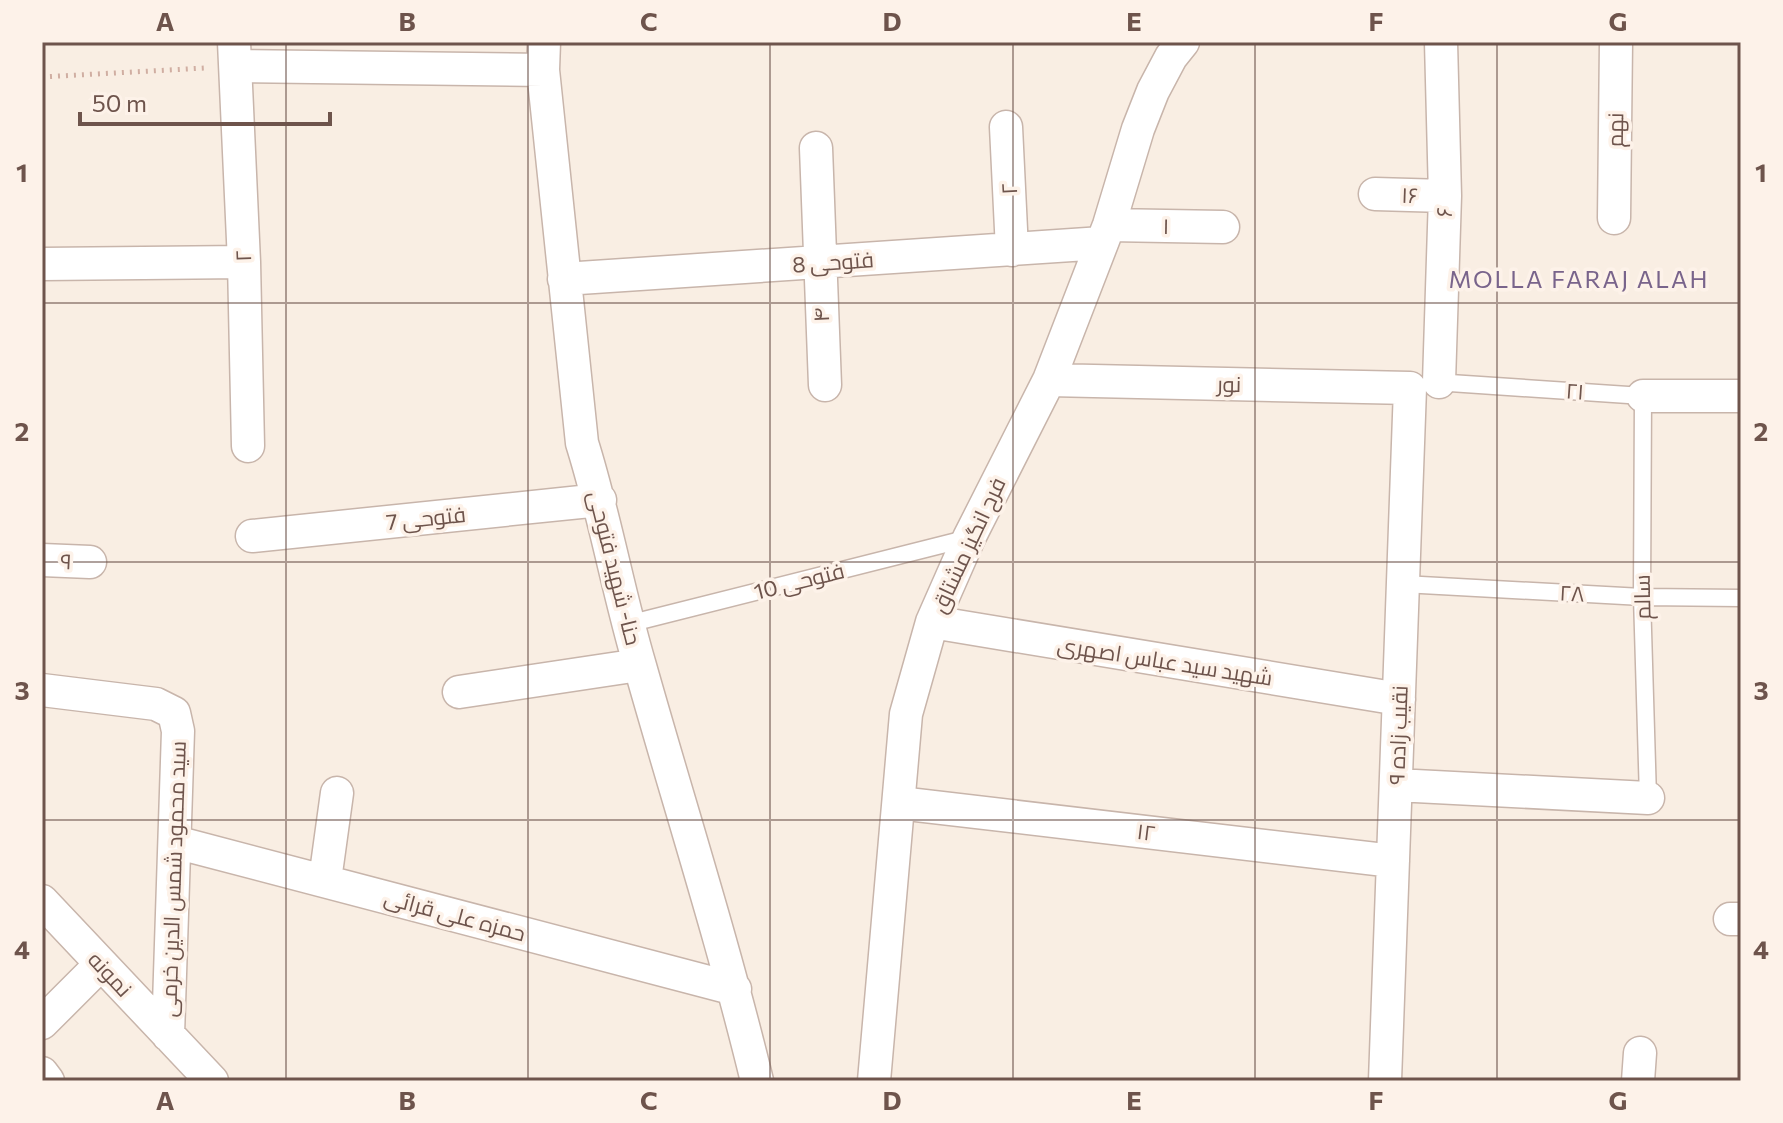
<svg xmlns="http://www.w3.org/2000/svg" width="1783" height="1123" font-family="Commissioner,Cairo,sans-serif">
<rect width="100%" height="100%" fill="#f9eee3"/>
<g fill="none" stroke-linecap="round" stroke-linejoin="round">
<defs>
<path id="lane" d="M 1435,382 L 1643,396 L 1642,597 L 1648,798
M 1403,584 L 1642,597 L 1741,598
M 628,624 L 969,538"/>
<path id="street" d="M 234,42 L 244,262 L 248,446
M 544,42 L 543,70 L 582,443 C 605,516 618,592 640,666 C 679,804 723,941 757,1081
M 236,66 L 543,70
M 1006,127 L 1012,250
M 816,148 L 825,385
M 1375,194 L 1445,196
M 1614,218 L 1616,42
M 1109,225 L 1223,227
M 42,264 L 244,262
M 564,279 L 1102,243
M 1049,380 L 1410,388 L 1385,1081
M 1439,382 L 1445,196 L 1441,42
M 1643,396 L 1741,396
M 252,536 L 600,500
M 42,560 L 90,562
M 932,622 L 1399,699
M 42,690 L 156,704 L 174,713 L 178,731 L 168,1035
M 459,692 L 639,665
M 1396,785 L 1648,798
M 899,803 L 1393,861
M 175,842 L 735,989
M 325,880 L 337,793
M 42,901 L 212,1081
M 1730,919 L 1741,919
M 42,1023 L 101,964
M 42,1073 L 48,1081
M 874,1081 L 906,714 L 932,622 L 969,538 L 1049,380 L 1109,225 L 1138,129 L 1153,91 L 1171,57 L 1183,42
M 1638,1081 L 1640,1053"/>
</defs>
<use href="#lane" stroke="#c8b5ab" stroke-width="19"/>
<use href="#street" stroke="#c8b5ab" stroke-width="35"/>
<path stroke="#d0aea2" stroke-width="5" stroke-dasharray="2 6" stroke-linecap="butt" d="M 42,77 L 205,68"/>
<use href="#lane" stroke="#fff" stroke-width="16"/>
<use href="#street" stroke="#fff" stroke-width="32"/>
</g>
<path fill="none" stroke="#6e544c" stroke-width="2" stroke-opacity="0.55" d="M 286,42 L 286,1081M 528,42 L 528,1081M 770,42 L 770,1081M 1013,42 L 1013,1081M 1255,42 L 1255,1081M 1497,42 L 1497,1081M 42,303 L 1741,303M 42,562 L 1741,562M 42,820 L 1741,820"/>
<g text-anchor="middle" stroke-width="7" stroke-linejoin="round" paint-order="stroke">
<g font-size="22" fill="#6e544c" stroke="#fdf2e9">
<text transform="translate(1615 130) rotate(-89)" y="8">نهم</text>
<text transform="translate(1009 189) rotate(-93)" y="8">۲</text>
<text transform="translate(1410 195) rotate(2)" y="8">۱۶</text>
<text transform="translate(1444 212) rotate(-88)" y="8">۶</text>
<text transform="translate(1166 226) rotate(1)" y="8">۱</text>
<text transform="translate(243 256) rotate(-92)" y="8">۲</text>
<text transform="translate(833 262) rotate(-4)" y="8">فتوحی 8</text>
<text transform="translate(821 315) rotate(-93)" y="8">۴</text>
<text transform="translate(1229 384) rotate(1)" y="8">نور</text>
<text transform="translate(1575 391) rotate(4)" y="8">۲۱</text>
<text transform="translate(426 518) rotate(-6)" y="8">فتوحی 7</text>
<text transform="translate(968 545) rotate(-65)" y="8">فرح انگیز مشتاق</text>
<text transform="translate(66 561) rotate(3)" y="8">۹</text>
<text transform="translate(615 568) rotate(76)" y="8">حنا- شهید فتوحی</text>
<text transform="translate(799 581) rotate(-14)" y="8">فتوحی 10</text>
<text transform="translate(1572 593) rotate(3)" y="8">۲۸</text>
<text transform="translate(1642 597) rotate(-91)" y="8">سالم</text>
<text transform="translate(1165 661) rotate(9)" y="8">شهید سید عباس اصهری</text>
<text transform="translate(1398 735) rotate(-88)" y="8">نقیب زاده ۹</text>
<text transform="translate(1146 832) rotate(7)" y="8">۱۲</text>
<text transform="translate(173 879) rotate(-88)" y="8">سید محمود شمس الدین خرمی</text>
<text transform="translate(455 915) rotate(15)" y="8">حمزه علی قرائی</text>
<text transform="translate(110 974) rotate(47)" y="8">نمونه</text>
</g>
<g font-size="24" letter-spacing="2" fill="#79648b" stroke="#fdf2e9">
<text x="1579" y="288">MOLLA FARAJ ALAH</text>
</g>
</g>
<rect width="1783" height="1123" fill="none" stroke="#fdf2e9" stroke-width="88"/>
<path d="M80 112v12h250v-12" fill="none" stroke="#6e544c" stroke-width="4"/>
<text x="92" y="112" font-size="24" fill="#6e544c" stroke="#fdf2e9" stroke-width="6" paint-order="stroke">50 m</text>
<rect x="44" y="44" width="1695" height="1035" fill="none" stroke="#6e544c" stroke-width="3"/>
<g font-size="26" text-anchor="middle" font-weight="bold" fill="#6e544c">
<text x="165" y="31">A</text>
<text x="407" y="31">B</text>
<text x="649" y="31">C</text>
<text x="892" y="31">D</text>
<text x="1134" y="31">E</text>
<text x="1376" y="31">F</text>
<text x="1618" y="31">G</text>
<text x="22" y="182">1</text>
<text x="1761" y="182">1</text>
<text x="22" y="441">2</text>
<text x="1761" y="441">2</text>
<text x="22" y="700">3</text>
<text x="1761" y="700">3</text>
<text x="22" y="959">4</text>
<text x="1761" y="959">4</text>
<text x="165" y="1110">A</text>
<text x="407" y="1110">B</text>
<text x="649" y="1110">C</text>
<text x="892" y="1110">D</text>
<text x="1134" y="1110">E</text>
<text x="1376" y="1110">F</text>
<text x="1618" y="1110">G</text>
</g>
</svg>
